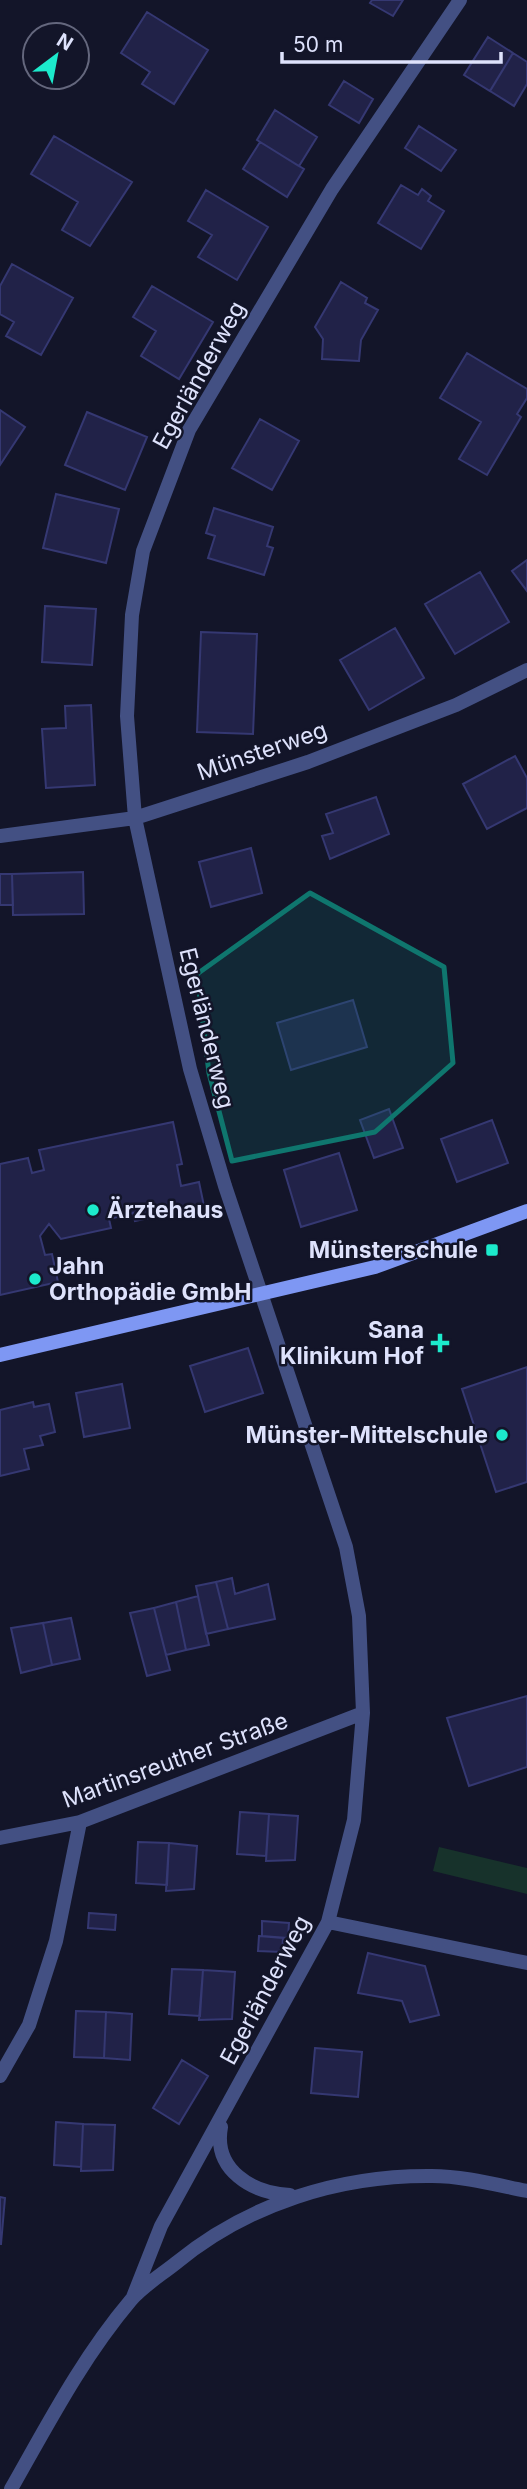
<svg xmlns="http://www.w3.org/2000/svg" width="527" height="2489" font-family="Inter,sans-serif">
<rect width="100%" height="100%" fill="#131529"/>
<path fill="#17322b" d="M 439,1847 L 527,1868 L 527,1894 L 433,1871 Z"/>
<path fill="#212248" stroke="#353872" stroke-width="2" d="M 372,0 L 403,0 L 393,16 L 370,3 Z
M 147,12 L 208,50 L 174,104 L 142,84 L 150,72 L 121,53 Z
M 488,37 L 513,53 L 490,91 L 464,75 Z
M 513,53 L 527,62 L 527,84 L 514,106 L 490,91 Z
M 344,81 L 373,99 L 359,123 L 329,105 Z
M 275,110 L 317,137 L 299,166 L 257,140 Z
M 419,126 L 456,150 L 441,171 L 405,148 Z
M 54,136 L 132,182 L 90,246 L 62,230 L 78,202 L 31,174 Z
M 260,142 L 304,169 L 287,197 L 243,169 Z
M 401,185 L 418,195 L 422,189 L 431,196 L 428,201 L 444,211 L 421,249 L 378,223 Z
M 206,190 L 268,227 L 237,280 L 198,257 L 212,235 L 188,221 Z
M 12,264 L 73,298 L 41,355 L 6,336 L 14,322 L 0,314 L 0,286 Z
M 341,282 L 367,298 L 365,303 L 378,310 L 361,340 L 359,361 L 322,359 L 323,339 L 315,327 Z
M 152,286 L 213,322 L 179,379 L 141,356 L 156,331 L 133,317 Z
M 467,353 L 527,389 L 527,398 L 517,414 L 521,417 L 487,475 L 459,459 L 481,422 L 440,398 Z
M 0,410 L 25,427 L 0,465 Z
M 87,412 L 147,437 L 125,490 L 65,465 Z
M 260,419 L 299,441 L 272,490 L 232,468 Z
M 56,494 L 119,509 L 106,563 L 43,548 Z
M 214,508 L 273,527 L 267,546 L 273,548 L 264,575 L 208,558 L 215,536 L 206,533 Z
M 527,560 L 527,591 L 512,571 Z
M 480,572 L 509,622 L 455,654 L 425,604 Z
M 45,606 L 96,609 L 92,665 L 42,662 Z
M 395,628 L 424,678 L 369,710 L 340,660 Z
M 201,632 L 257,634 L 253,734 L 197,732 Z
M 91,705 L 95,785 L 46,788 L 42,729 L 66,728 L 65,706 Z
M 515,756 L 527,778 L 527,808 L 487,829 L 463,784 Z
M 376,797 L 389,834 L 330,859 L 322,836 L 333,833 L 326,814 Z
M 251,848 L 262,893 L 211,907 L 199,862 Z
M 83,872 L 84,914 L 13,915 L 12,874 Z
M 0,874 L 12,874 L 13,905 L 0,905 Z
M 353,1000 L 367,1047 L 291,1070 L 277,1023 Z
M 389,1109 L 403,1148 L 374,1158 L 360,1120 Z
M 492,1120 L 508,1163 L 457,1182 L 441,1139 Z
M 173,1122 L 182,1164 L 177,1165 L 181,1186 L 199,1182 L 204,1206 L 135,1221 L 133,1213 L 109,1219 L 111,1228 L 61,1239 L 49,1224 L 40,1236 L 45,1255 L 52,1254 L 58,1282 L 0,1295 L 0,1164 L 28,1158 L 32,1173 L 44,1170 L 39,1150 Z
M 339,1153 L 357,1210 L 301,1227 L 284,1170 Z
M 248,1348 L 263,1393 L 205,1412 L 190,1366 Z
M 527,1367 L 527,1482 L 496,1492 L 462,1389 Z
M 122,1384 L 130,1428 L 84,1437 L 76,1393 Z
M 33,1402 L 34,1407 L 49,1404 L 55,1432 L 40,1436 L 43,1445 L 24,1449 L 29,1469 L 0,1476 L 0,1410 Z
M 232,1578 L 235,1594 L 268,1584 L 275,1619 L 228,1629 L 216,1582 Z
M 216,1582 L 228,1629 L 206,1634 L 196,1586 Z
M 198,1596 L 209,1645 L 186,1650 L 176,1602 Z
M 176,1602 L 186,1650 L 166,1655 L 154,1608 Z
M 154,1608 L 170,1670 L 147,1676 L 130,1613 Z
M 71,1618 L 80,1659 L 52,1665 L 43,1623 Z
M 43,1623 L 52,1665 L 21,1673 L 11,1628 Z
M 527,1696 L 527,1767 L 469,1786 L 447,1718 Z
M 240,1812 L 269,1814 L 266,1856 L 237,1854 Z
M 269,1814 L 298,1816 L 295,1860 L 266,1861 Z
M 138,1842 L 169,1843 L 167,1885 L 136,1883 Z
M 169,1843 L 197,1846 L 194,1889 L 166,1891 Z
M 89,1913 L 116,1915 L 115,1930 L 88,1928 Z
M 262,1921 L 289,1923 L 288,1938 L 262,1936 Z
M 259,1936 L 283,1938 L 282,1952 L 258,1951 Z
M 368,1953 L 425,1966 L 439,2015 L 410,2022 L 402,2001 L 358,1993 Z
M 172,1969 L 203,1970 L 200,2016 L 169,2014 Z
M 203,1970 L 235,1972 L 232,2019 L 199,2020 Z
M 76,2011 L 106,2012 L 104,2058 L 74,2057 Z
M 106,2012 L 132,2014 L 130,2060 L 104,2058 Z
M 315,2048 L 362,2052 L 358,2097 L 311,2093 Z
M 182,2060 L 208,2076 L 179,2124 L 153,2108 Z
M 56,2122 L 83,2124 L 81,2167 L 54,2165 Z
M 83,2124 L 115,2125 L 113,2170 L 81,2171 Z
M 0,2197 L 5,2198 L 1,2244 L 0,2244 Z"/>
<g fill="none" stroke-linecap="round" stroke-linejoin="round">
<path stroke="#435083" stroke-width="14" d="M 0,836 L 135,818 L 308,762 L 456,705 L 527,670
M 0,1838 L 80,1822 L 363,1713
M 328,1922 L 527,1963
M 0,2076 L 29,2025 L 56,1941 L 80,1822
M 221,2127 C 213,2170 252,2193 290,2195
M 133,2297 L 161,2226 L 328,1922 L 354,1820 L 363,1713 L 359,1616 L 346,1547 L 225,1186 L 190,1069 L 135,818 L 127,716 L 132,615 L 143,551 L 189,430 L 332,189 L 460,0
M 11,2489 C 48,2424 82,2358 131,2300 C 143,2286 161,2275 176,2263 C 248,2204 339,2175 432,2176 C 463,2176 497,2185 527,2191"/>
<path stroke="#7e97f3" stroke-width="14" d="M 0,1355 L 375,1267 L 527,1211"/>
</g>
<path fill="#0f766e" fill-opacity="0.2" stroke="#0f766e" stroke-width="5" stroke-linejoin="round" d="M 310,893 L 444,967 L 453,1063 L 375,1132 L 232,1161 L 209,1073 L 197,974 Z"/>
<g fill="#1ceacc" stroke="#131529" stroke-width="2.5">
<circle cx="93" cy="1210" r="7"/>
<rect x="485" y="1243" width="14" height="14" rx="3.5"/>
<circle cx="35" cy="1279" r="7"/>
<path d="M436.5 1332.5h7v7h7v7h-7v7h-7v-7h-7v-7h7z"/>
<circle cx="502" cy="1435" r="7"/>
</g>
<g text-anchor="middle" stroke-width="5" stroke-linejoin="round" paint-order="stroke">
<g font-size="23" fill="#dee2fc" stroke="#131529">
<text transform="translate(199 375) rotate(-61)" y="8">Egerländerweg</text>
<text transform="translate(262 751) rotate(-19)" y="8">Münsterweg</text>
<text transform="translate(207 1028) rotate(76)" y="8">Egerländerweg</text>
<text transform="translate(175 1760) rotate(-20)" y="8">Martinsreuther Straße</text>
<text transform="translate(265 1990) rotate(-62)" y="8">Egerländerweg</text>
</g>
<g font-size="23" font-weight="bold" fill="#dee2fc" stroke="#131529" text-anchor="end">
<text x="107" y="1218" text-anchor="start">Ärztehaus</text>
<text x="478" y="1258">Münsterschule</text>
<text x="49" y="1274" text-anchor="start">Jahn<tspan x="49" dy="26">Orthopädie GmbH</tspan></text>
<text x="424" y="1338">Sana<tspan x="424" dy="26">Klinikum Hof</tspan></text>
<text x="488" y="1443">Münster-Mittelschule</text>
</g>
</g>
<g transform="translate(56 56) rotate(32)"><circle r="33" fill="#131529" stroke="#64677d" stroke-width="2"/>
<path d="M0-5L12 26L0 18L-12 26Z" fill="#1ceacc"/>
<text y="-10" font-size="19" font-weight="bold" text-anchor="middle" fill="#dee2fc">N</text>
</g>
<path d="M282 52v10h219v-10" fill="none" stroke="#dee2fc" stroke-width="3.5"/>
<text x="293" y="52" font-size="21" fill="#dee2fc" stroke="#131529" stroke-width="5" paint-order="stroke">50 m</text>
</svg>
